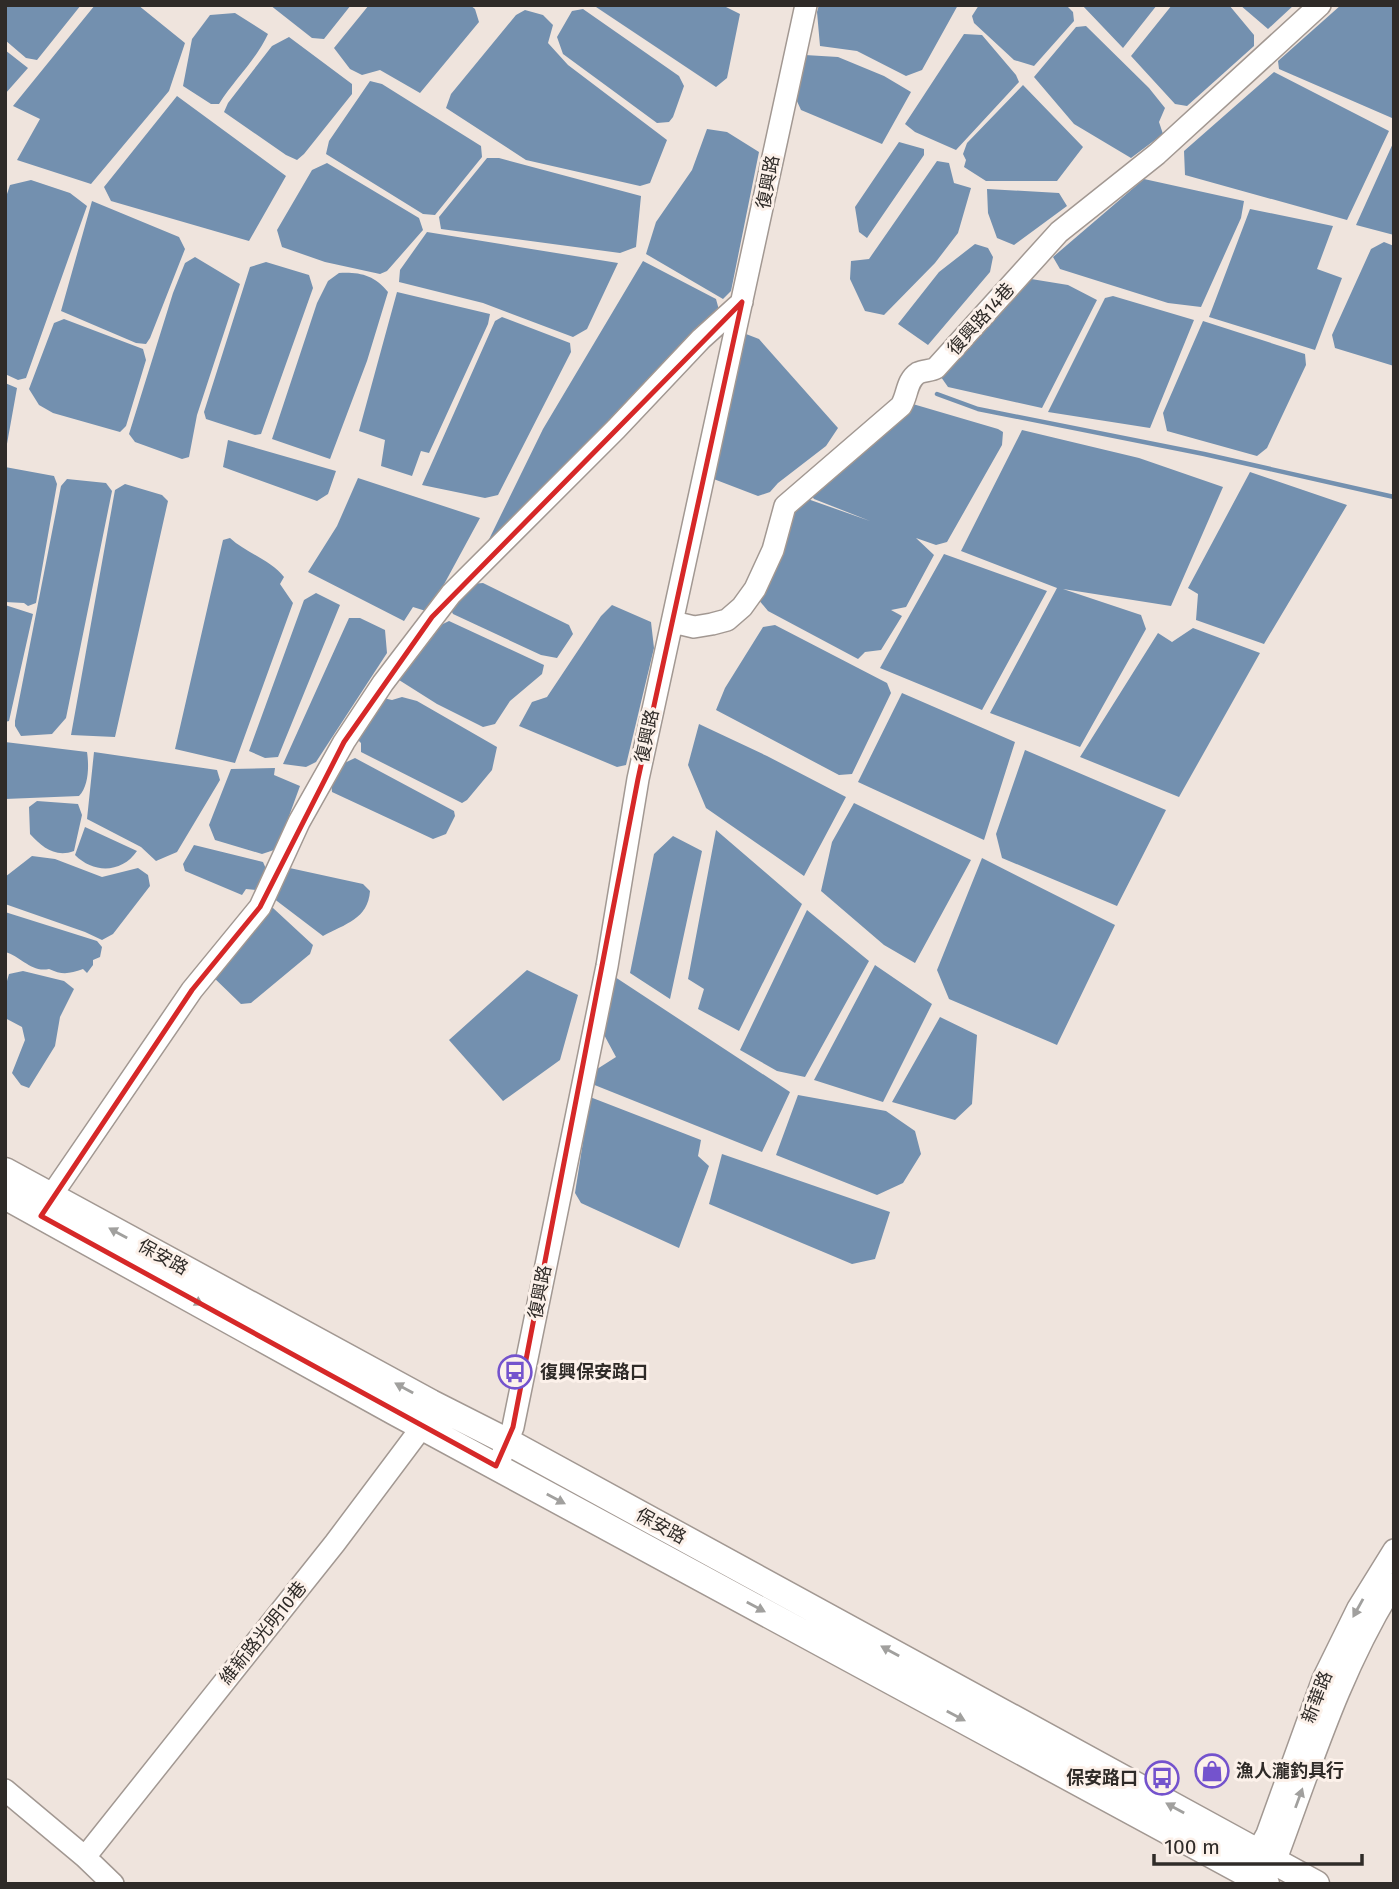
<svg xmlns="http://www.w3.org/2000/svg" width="1399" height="1889" font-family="'Fira Sans','Noto Sans TC',sans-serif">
<rect width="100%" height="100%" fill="#efe4dd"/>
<path fill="#7390af" d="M 5,5 L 81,5 L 37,60 L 26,58 L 5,40 Z
M 95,5 L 138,5 L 185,43 L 169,91 L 91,184 L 17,160 L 40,119 L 13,106 Z
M 270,5 L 351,5 L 324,39 L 312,38 Z
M 369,5 L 470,5 L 475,9 L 479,22 L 420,93 L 380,70 L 362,75 L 350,69 L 334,48 Z
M 593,5 L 722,5 L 740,14 L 727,78 L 716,87 Z
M 819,5 L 958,5 L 922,70 L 906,76 L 857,51 L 820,46 L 817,12 Z
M 979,5 L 1066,5 L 1073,12 L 1074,21 L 1034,66 L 1014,60 L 974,23 L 972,16 Z
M 1082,5 L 1157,5 L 1123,48 Z
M 1172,5 L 1229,5 L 1254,35 L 1254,46 L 1187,106 L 1175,104 L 1131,56 Z
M 1240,5 L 1294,5 L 1268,29 Z
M 1341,5 L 1394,5 L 1394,114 L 1392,118 L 1279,69 L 1278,61 Z
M 583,9 L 679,76 L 684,86 L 673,117 L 669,122 L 657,123 L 563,54 L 557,37 L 572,11 Z
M 525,10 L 543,15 L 553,25 L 548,43 L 568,65 L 667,140 L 650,183 L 640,186 L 526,160 L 446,108 L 451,94 L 516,15 Z
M 235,13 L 268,34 C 256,60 234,80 219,104 L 211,104 L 183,86 L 192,39 L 210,15 Z
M 1086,26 L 1149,88 L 1165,108 L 1159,122 L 1163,134 L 1131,158 L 1074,124 L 1034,77 L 1076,27 Z
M 964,34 L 982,35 L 1016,75 L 1019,82 L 956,150 L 915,132 L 905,124 Z
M 289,37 L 352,84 L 352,94 L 304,154 L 297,160 L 286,155 L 224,112 L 228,103 L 272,46 Z
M 5,50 L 28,68 L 5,94 Z
M 805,55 L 838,57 L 884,76 L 911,92 L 882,144 L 801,110 L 796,99 Z
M 1274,72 L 1389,131 L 1347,220 L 1185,175 L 1184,151 Z
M 370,81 L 382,84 L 481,146 L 482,157 L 435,215 L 423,214 L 326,154 L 329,141 Z
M 1023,85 L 1083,147 L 1057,181 L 986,181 L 964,167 L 966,160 L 963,154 L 967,143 Z
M 177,96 L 286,176 L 249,241 L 111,201 L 104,187 Z
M 707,129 L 727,132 L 759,152 L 731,291 L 723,299 L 646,254 L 656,222 L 692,170 Z
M 1394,141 L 1394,235 L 1356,225 Z
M 899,142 L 924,149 L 924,155 L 867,238 L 859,232 L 855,207 Z
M 487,158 L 499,158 L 641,196 L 636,247 L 620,253 L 441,229 L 439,217 Z
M 937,161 L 949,163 L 954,183 L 971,188 L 958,233 L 935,263 L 884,315 L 865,311 L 850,279 L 851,261 L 869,259 Z
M 327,163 L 419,218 L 423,230 L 387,271 L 380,274 L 325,262 L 282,247 L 277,230 L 312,170 Z
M 1144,179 L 1244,201 L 1241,218 L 1201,307 L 1168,303 L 1060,269 L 1053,257 Z
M 31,180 L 70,193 L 87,206 L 26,378 L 18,380 L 5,374 L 5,200 L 10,185 Z
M 987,189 L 1059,193 L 1067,206 L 1014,245 L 997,238 L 988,213 Z
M 92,201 L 179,237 L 185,249 L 150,338 L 146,344 L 136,343 L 61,311 Z
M 1250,209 L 1333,226 L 1317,269 L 1342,278 L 1315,350 L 1209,317 Z
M 427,232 L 618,263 L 587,329 L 573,337 L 483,303 L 399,282 L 400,270 Z
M 1384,242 L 1394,246 L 1394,366 L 1335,348 L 1332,335 L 1371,249 Z
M 975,244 L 988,248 L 993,257 L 990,272 L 928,345 L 898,324 L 939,272 Z
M 195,257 L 240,284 L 197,415 L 189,457 L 182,459 L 135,442 L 129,434 L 173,293 L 185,263 Z
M 643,261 L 716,299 L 719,310 L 474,570 L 543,429 Z
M 266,262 L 309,275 L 313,288 L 261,434 L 255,435 L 206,419 L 204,412 L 250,267 Z
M 339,273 C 360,272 374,275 388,292 L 367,361 L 330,459 L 272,439 L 317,303 L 328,281 Z
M 1025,278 L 1068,285 L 1097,300 L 1042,408 L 948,387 L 941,377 Z
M 397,292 L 490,314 L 488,324 L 429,453 L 421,451 L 412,476 L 381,466 L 385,440 L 359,431 Z
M 1113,296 L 1194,320 L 1150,428 L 1048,412 L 1105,298 Z
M 502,317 L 570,343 L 571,352 L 498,495 L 485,498 L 422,485 L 495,321 Z
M 64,319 L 143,349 L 146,360 L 126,426 L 120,432 L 53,413 L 39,405 L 29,389 L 54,323 Z
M 1203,321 L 1305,354 L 1306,365 L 1267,448 L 1257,456 L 1167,431 L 1163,413 Z
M 746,334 L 759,339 L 838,428 L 826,446 L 778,483 L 770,492 L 758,496 L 711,478 Z
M 5,383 L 17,388 L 5,455 Z
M 906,402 L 998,429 L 1003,432 L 1002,445 L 947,542 L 936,545 L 916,538 L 934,555 L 906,607 L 891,610 L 902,616 L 881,650 L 865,652 L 858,659 L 768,611 L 758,599 L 788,510 L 802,497 L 870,521 L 814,499 L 808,491 Z
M 1022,430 L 1139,458 L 1223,487 L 1171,606 L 1063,589 L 1141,615 L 1146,629 L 1080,747 L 990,713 L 1057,588 L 961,551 Z
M 228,440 L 336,471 L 328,494 L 317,501 L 223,467 Z
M 5,467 L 54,476 L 57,484 L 36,603 L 28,606 L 24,603 L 5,602 Z
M 1250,472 L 1347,505 L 1264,644 L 1196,620 L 1198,594 L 1188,588 Z
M 358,478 L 480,518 L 429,612 L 413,607 L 404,621 L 308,572 L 337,526 Z
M 67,479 L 106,483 L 112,491 L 66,718 L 52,734 L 21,736 L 15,726 L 15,721 L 61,486 Z
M 125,484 L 162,495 L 168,501 L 115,737 L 71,735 L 115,490 Z
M 230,538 C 246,553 271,560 284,577 L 280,584 L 293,603 L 235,763 L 175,749 L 223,540 Z
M 944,554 L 1047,591 L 982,710 L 880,668 Z
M 483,583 L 569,625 L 573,634 L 557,658 L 541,655 L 453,614 L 450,608 L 471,584 Z
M 316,593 L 340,605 L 278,757 L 265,758 L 249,751 L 304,600 Z
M 5,605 L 33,614 L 9,721 L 5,722 Z
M 612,605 L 651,622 L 654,648 L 626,765 L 617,767 L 519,726 L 532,702 L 547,697 L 601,616 Z
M 349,618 L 360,618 L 385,630 L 387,653 L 316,762 L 306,767 L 283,764 Z
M 449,621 L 544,665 L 542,674 L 510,701 L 495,724 L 483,727 L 437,704 L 399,680 C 405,657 427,630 449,621 Z
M 775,625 L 887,683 L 891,693 L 852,774 L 839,775 L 716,710 L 725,688 L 763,627 Z
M 1193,628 L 1260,653 L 1179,797 L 1080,757 L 1158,633 L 1172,642 Z
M 902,693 L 1015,742 L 984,840 L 858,782 Z
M 402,697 L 417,701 L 497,747 L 492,770 L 467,800 L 462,803 L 361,752 L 361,743 L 355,737 L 383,698 L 392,700 Z
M 699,724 L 767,756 L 846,797 L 804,876 L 706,808 L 688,765 Z
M 5,742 L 87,752 C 89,765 89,786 79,796 L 5,799 Z
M 1025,750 L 1166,810 L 1117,906 L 1002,858 L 996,834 Z
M 94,752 L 217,770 L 220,780 L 177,852 L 156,861 L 141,847 L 87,819 Z
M 355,758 L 454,811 L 455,816 L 446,834 L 433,839 L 332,792 L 331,779 L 338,766 Z
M 275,768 L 274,775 L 300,786 L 277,849 L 262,854 L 215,840 L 209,825 L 231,769 Z
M 37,801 L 78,804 L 82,815 L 74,851 C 55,858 42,847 30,834 L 29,807 Z
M 854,803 L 971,860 L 915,963 L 884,945 L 821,891 L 832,842 Z
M 85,827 L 137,851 C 122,873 94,874 75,855 Z
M 716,830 L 802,904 L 739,1031 L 698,1009 L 704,989 L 688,979 Z
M 673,836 L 702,851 L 670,999 L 630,973 L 654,854 Z
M 194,845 L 263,862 L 267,871 L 257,890 L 246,889 L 242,895 L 185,871 L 183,864 Z
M 32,856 L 55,859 L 102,877 L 138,868 L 148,875 L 150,886 L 113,934 L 102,940 L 85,932 L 5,904 L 5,877 Z
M 982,858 L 1115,925 L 1057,1045 L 949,999 L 937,970 Z
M 285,867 L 363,884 L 370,891 C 368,919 345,924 323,936 L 273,898 Z
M 273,908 L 313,945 L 310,954 L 251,1003 L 241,1004 L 210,974 L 262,909 Z
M 807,910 L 869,961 L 805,1077 L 777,1071 L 740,1050 Z
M 5,912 L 97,941 L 102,947 L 100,957 L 93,960 L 93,965 L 87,973 L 83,969 C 69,974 62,975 49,969 C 31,973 21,956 5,952 Z
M 875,965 L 932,1004 L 883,1102 L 814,1080 Z
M 527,970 L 578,995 L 560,1060 L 503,1101 L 449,1040 Z
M 23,971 L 64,981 L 74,989 L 60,1017 L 55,1046 L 29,1088 L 21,1085 L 12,1073 L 25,1040 L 22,1027 L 5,1018 L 5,988 L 9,974 Z
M 615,977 L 790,1092 L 762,1152 L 587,1082 L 594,1071 L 616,1057 L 602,1031 Z
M 940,1017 L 977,1035 L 972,1104 L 955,1120 L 892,1102 Z
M 798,1095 L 886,1111 L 915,1131 L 921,1154 L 903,1183 L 877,1195 L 776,1155 Z
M 590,1097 L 701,1140 L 698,1156 L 709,1166 L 679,1248 L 581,1203 L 575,1193 Z
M 722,1154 L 890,1212 L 875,1259 L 852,1264 L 709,1204 Z"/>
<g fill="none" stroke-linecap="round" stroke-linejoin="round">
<path stroke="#7390af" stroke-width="4.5" d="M 937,394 L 978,409 L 1204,454 L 1394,497"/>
<defs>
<path id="minor" d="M 673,622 L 694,627 L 712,624 L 727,620 L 742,607 L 755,589 L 773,550 L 785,506 L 901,406 C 908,395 906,381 918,373 C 924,370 931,371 936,368 L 1059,232 L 1157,154 L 1320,5
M 44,1210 L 51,1196 L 192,990 L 260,907 L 299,822 L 344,742 L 383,683 L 451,594 L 616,429 L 701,339 L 742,302
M 502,1455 L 513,1427 L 607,966 L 638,779 L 806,5
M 5,1790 L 85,1857
M 1257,1852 L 1267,1834 L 1323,1679 L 1358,1608 L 1394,1550
M 1275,1862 C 1311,1766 1339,1672 1394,1584
M 113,1884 L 85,1857 L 335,1543 L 422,1427 L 427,1413"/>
<path id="major" d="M 5,1171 L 431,1403 L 508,1442 L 1316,1884
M 5,1196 L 395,1412 L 1266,1884"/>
</defs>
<use href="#minor" stroke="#a29892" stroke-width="24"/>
<use href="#major" stroke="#a29892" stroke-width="29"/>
<use href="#minor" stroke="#fff" stroke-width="21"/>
<use href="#major" stroke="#fff" stroke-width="26"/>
</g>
<defs><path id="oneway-solid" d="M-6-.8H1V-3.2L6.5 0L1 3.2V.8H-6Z" transform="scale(1.75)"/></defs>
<g fill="#a1a09e">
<use href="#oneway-solid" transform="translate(118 1233) rotate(-151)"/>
<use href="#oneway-solid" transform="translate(194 1300) rotate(29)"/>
<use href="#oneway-solid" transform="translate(404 1388) rotate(-151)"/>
<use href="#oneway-solid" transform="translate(556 1499) rotate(28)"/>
<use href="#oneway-solid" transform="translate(756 1607) rotate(28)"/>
<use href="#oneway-solid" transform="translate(1358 1608) rotate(119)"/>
<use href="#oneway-solid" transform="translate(890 1651) rotate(-151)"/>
<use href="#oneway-solid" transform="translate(956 1716) rotate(28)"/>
<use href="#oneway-solid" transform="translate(1299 1798) rotate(-70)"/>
<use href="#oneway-solid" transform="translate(1175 1808) rotate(-151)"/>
</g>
<path fill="none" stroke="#d62828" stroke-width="5" stroke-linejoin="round" d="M 742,302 L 638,779 L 513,1427 L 496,1466 L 41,1216 L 192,990 L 260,907 L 344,742 L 432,617 Z"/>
<defs>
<symbol id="bus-ring" viewBox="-11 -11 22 22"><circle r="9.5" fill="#fcf1ea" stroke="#7453cd" stroke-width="1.5"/><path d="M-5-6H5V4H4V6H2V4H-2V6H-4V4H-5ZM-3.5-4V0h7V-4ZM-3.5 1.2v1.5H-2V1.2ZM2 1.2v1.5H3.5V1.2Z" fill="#7453cd"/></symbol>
<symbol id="shop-ring" viewBox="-11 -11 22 22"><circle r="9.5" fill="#fcf1ea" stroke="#7453cd" stroke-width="1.5"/><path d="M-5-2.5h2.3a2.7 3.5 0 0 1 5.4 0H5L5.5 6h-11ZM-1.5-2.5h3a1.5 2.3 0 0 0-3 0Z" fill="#7453cd"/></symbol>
</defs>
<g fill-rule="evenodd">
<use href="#bus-ring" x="496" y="1353" width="38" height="38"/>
<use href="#shop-ring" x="1193" y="1752" width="38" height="38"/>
<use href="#bus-ring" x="1143" y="1759" width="38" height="38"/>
</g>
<g text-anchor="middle" stroke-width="6" stroke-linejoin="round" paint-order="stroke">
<g font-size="18" fill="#2f2b28" stroke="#fcf1ea">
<text transform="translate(768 182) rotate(-79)" y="6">復興路</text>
<text transform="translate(981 319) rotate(-48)" y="6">復興路14巷</text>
<text transform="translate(647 736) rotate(-78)" y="6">復興路</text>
<text transform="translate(163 1257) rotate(29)" y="6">保安路</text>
<text transform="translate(540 1292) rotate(-79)" y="6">復興路</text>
<text transform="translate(661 1526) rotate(29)" y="6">保安路</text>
<text transform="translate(263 1633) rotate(-51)" y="6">維新路光明10巷</text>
<text transform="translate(1317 1697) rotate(-69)" y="6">新華路</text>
</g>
<g font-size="18" font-weight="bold" fill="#2f2b28" stroke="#fcf1ea" text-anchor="start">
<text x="540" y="1378">復興保安路口</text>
<text x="1236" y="1777">漁人瀧釣具行</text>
<text x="1138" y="1784" text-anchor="end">保安路口</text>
</g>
</g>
<rect width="1399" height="1889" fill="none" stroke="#2f2b28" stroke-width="14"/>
<path d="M1154 1854v10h208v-10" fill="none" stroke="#2f2b28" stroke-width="3.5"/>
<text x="1164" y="1854" font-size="21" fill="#2f2b28" stroke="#fcf1ea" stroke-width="5" paint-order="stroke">100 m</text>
</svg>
